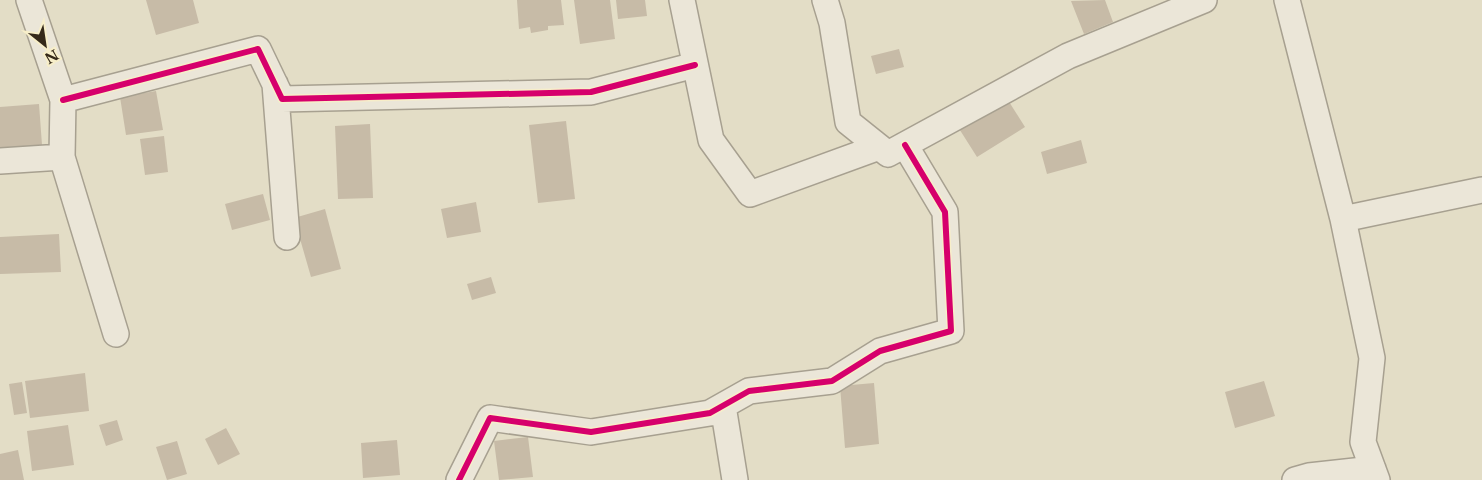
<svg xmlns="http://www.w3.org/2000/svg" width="1482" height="480" font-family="'Libre Baskerville',serif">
<rect width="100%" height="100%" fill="#e3ddc6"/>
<path fill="#c7bba7" d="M 146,0 L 193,0 L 199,23 L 156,35 Z
M 517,0 L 561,0 L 564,25 L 548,26 L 548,30 L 531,33 L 530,27 L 519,29 Z
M 574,0 L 610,0 L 615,39 L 580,44 Z
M 616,0 L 645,0 L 647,16 L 618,19 Z
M 1105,0 L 1113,22 L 1084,34 L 1071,1 Z
M 899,49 L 904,67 L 876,74 L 871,56 Z
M 156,91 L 163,130 L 126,135 L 120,97 Z
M 1006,97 L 1025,127 L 977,157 L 958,127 Z
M 39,104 L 42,145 L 0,149 L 0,107 Z
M 566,121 L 575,199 L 538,203 L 529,125 Z
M 370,124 L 373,198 L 338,199 L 335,126 Z
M 164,136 L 168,172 L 145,175 L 140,139 Z
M 1081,140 L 1087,163 L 1047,174 L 1041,152 Z
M 263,194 L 270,220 L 232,230 L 225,204 Z
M 476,202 L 481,232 L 447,238 L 441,209 Z
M 325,209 L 341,269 L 311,277 L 294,218 Z
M 59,234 L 61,272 L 0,274 L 0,237 Z
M 491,277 L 496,293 L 472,300 L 467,284 Z
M 85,373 L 89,411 L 30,418 L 25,381 Z
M 1264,381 L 1275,416 L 1235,428 L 1225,392 Z
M 22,382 L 27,413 L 14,415 L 9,384 Z
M 874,383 L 879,444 L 845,448 L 840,386 Z
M 117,420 L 123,440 L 106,446 L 99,425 Z
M 68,425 L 74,465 L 32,471 L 27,431 Z
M 226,428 L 240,454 L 218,465 L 205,439 Z
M 528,437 L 533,477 L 499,480 L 494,441 Z
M 397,440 L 400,475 L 363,478 L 361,443 Z
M 177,441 L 187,474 L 167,480 L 156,447 Z
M 18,450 L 24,480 L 0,480 L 0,454 Z"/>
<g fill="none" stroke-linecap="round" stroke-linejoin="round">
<defs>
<path id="street" d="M 682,0 L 711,140 L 750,194 L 879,147
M 825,0 L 832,23 L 848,122 L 888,154 L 1068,56 L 1204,0
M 1287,0 L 1343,219 L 1372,358 L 1363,442 L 1377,480
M 275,84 L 287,237
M 63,100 L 258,49 L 282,99 L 591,92 L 695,65
M 62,157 L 116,334
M 0,161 L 62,157 L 63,100 L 29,0
M 1343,219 L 1482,190
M 723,406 L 735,480
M 459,480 L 490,418 L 591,432 L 710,413 L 749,391 L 832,381 L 880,351 L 951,331 L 945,212 L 905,145
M 1295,480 L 1309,476 L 1373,469"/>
</defs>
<use href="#street" stroke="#a7a090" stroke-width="28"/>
<use href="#street" stroke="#ebe6d8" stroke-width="25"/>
<defs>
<path id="cycleway" d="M 63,100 L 258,49 L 282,99 L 591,92 L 695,65
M 459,480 L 490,418 L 591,432 L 710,413 L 749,391 L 832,381 L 880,351 L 951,331 L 945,212 L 905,145"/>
</defs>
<use href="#cycleway" stroke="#f7eec9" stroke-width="9"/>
<use href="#cycleway" stroke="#d6006c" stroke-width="6"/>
</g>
<g transform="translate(45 45) rotate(150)" stroke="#f7eec9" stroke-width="4" paint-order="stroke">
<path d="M0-4L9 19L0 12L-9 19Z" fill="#352919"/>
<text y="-8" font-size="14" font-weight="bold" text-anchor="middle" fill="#352919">N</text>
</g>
</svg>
